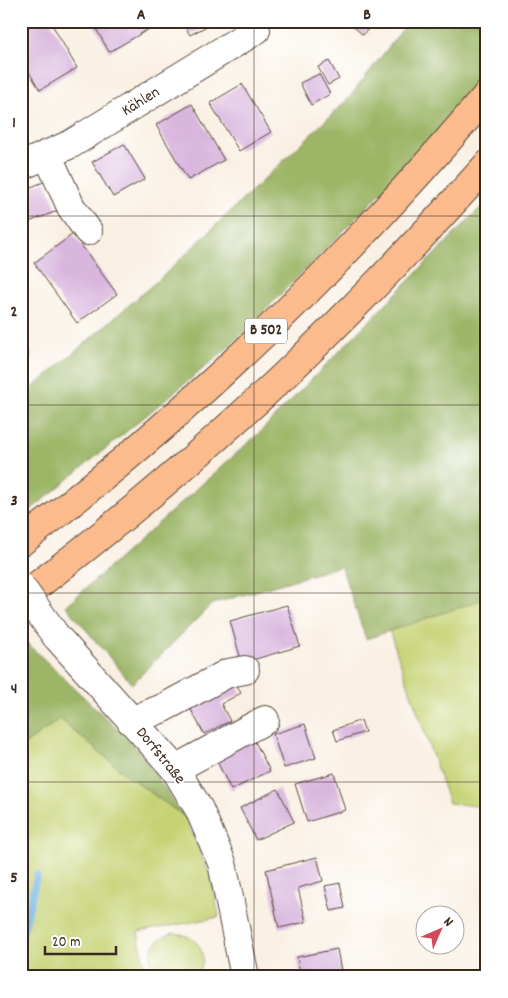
<svg xmlns="http://www.w3.org/2000/svg" width="508" height="998" viewBox="0 0 508 998" font-family="Dekko,sans-serif">
	<style>
		.green { fill: #c6d375; stroke: #807e4a }
		.forest { fill: #9cb566; stroke: #6c7042 }
		.water { fill: #72b4e6; stroke: #566f82 }
		.lines { fill: none; stroke-linecap: round; stroke-linejoin: round }
		.stream { stroke: #72b4e6; stroke-width: 7 }
		.building { fill: #d9b6de }
		.minor-casing { stroke: #58483c; stroke-width: 30 }
		.highway-casing { stroke: #58483c; stroke-width: 30 }
		.minor { stroke: #fff; stroke-width: 28 }
		.highway { stroke: #fbbb8c; stroke-width: 28 }
		.minor-bridge-casing { stroke: #58483c; stroke-width: 30; stroke-linecap: butt }
		.minor-bridge { stroke: #fff; stroke-width: 28 }
		.grid { fill: none; stroke: #3b2a1e; stroke-width: 1; stroke-opacity: 0.55 }
		.labels { text-anchor: middle; dominant-baseline: central; stroke-width: 4; stroke-linejoin: round; paint-order: stroke }
		.shield { fill: #fff; stroke: #766a62; stroke-width: 1 }
		.shield-label { font-size: 15px; font-weight: bold; fill: #3b2a1e }
		.street-label { font-size: 16px; fill: #3b2a1e; stroke: #fff }
		.neatline { fill: none; stroke: #3b2a1e; stroke-width: 2 }
		.grid-label { font-size: 16px; text-anchor: middle; font-weight: bold; fill: #3b2a1e }
	</style>
	<rect width="100%" height="100%" fill="#fff"/>
	<filter id="ink" filterUnits="userSpaceOnUse"><feTurbulence type="fractalNoise" baseFrequency=".02" numOctaves="2"/><feDisplacementMap in="SourceGraphic" scale="10" xChannelSelector="R" yChannelSelector="G"/><feConvolveMatrix kernelMatrix="1 2 1 2 8 2 1 2 1" color-interpolation-filters="sRGB"/></filter>
	<filter id="wash" filterUnits="userSpaceOnUse"><feTurbulence type="fractalNoise" baseFrequency=".0096" numOctaves="4" result="noise"/><feDisplacementMap in="SourceGraphic" scale="20" xChannelSelector="R" yChannelSelector="G"/><feGaussianBlur stdDeviation="1.12" result="paint"/><feColorMatrix in="noise" values="0 0 0 0 0 0 0 0 0 0 0 0 0 0 0 0 0 1.4 0 .05"/><feComposite in="paint" operator="in"/></filter>
	<g filter="url(#wash)">
		<rect width="100%" height="100%" fill="#f9f0e3"/>
		<!-- green -->
		<g class="green">
			<path d="M487,598V807L449,803L389,630Z"/>
			<path d="M60,719L129,777L185,817L212,880L219,917L138,932L147,977H21V747Z"/>
			<path d="M173,933C198,934 212,956 196,977H157C144,957 151,940 173,933Z"/>
		</g>
		<!-- forest -->
		<g class="forest">
			<path d="M409,21H487V71L425,148L227,349L21,518V398L164,275L349,98Z"/>
			<path d="M487,201V598L366,639L341,566L212,604L132,684L66,606L258,434Z"/>
			<path d="M27,643L135,746L185,817L129,777L60,719L21,747V646Z"/>
		</g>
		<!-- water -->
		<path class="water" d="M21,339L31,355L28,364L21,368Z"/>
		<g class="lines">
			<!-- stream -->
			<path class="stream" d="M21,942L37,875"/>
		</g>
		<g id="blocks">
			<!-- building -->
			<g class="building">
				<path d="M38,21H50L77,68L40,90L21,59V31Z"/>
				<path d="M92,21H145L149,29L109,52Z"/>
				<path d="M182,21H204L207,26L190,35Z"/>
				<path d="M347,21H375L363,35Z"/>
				<path d="M329,61L339,79L328,85L318,67Z"/>
				<path d="M319,74L330,94L311,105L300,83Z"/>
				<path d="M242,84L271,132L239,151L210,103Z"/>
				<path d="M192,104L224,160L188,180L156,125Z"/>
				<path d="M124,144L145,179L113,197L92,162Z"/>
				<path d="M46,181L57,211L21,225V191Z"/>
				<path d="M73,234L117,294L77,323L34,263Z"/>
				<path d="M287,605L300,646L242,663L230,621Z"/>
				<path d="M234,680L241,693L221,704L230,721L204,734L188,704Z"/>
				<path d="M361,720L365,732L337,741L333,730Z"/>
				<path d="M305,724L316,758L284,768L273,734Z"/>
				<path d="M252,736L270,771L231,790L214,755Z"/>
				<path d="M334,773L345,810L307,822L295,784Z"/>
				<path d="M278,789L294,822L256,840L240,808Z"/>
				<path d="M317,857L323,881L298,888L306,922L279,928L266,870Z"/>
				<path d="M340,883L345,908L331,911L325,886Z"/>
				<path d="M337,949L342,977H301L297,957Z"/>
			</g>
		</g>
	</g>
	<g filter="url(#ink)">
		<use href="#blocks" fill-opacity="0" stroke="#58483c" stroke-width="1"/>
		<g class="lines">
			<!-- minor casing -->
			<g class="minor-casing">
				<g id="minor">
					<path d="M47,154L71,207L88,231"/>
					<path d="M21,166L71,144L256,30"/>
					<path d="M56,636L175,769L199,809L222,863L245,977"/>
					<path d="M131,721L163,708L228,673L245,670"/>
					<path d="M175,769L265,720"/>
				</g>
			</g>
			<!-- highway casing -->
			<g class="highway-casing">
				<g id="highway">
					<path d="M21,542C193,412 348,259 487,95"/>
					<path d="M21,598C96,541 168,482 237,419C325,340 408,253 487,165"/>
				</g>
			</g>
			<!-- minor -->
			<use href="#minor" class="minor"/>
			<!-- highway -->
			<use href="#highway" class="highway"/>
			<!-- minor-bridge casing -->
			<g class="minor-bridge-casing">
				<path id="minor-bridge" d="M21,587L56,636"/>
			</g>
			<!-- minor-bridge -->
			<use href="#minor-bridge" class="minor-bridge"/>
		</g>
	</g>
	<!-- grid -->
	<path class="grid" d="M254,21V977M21,216H487M21,405H487M21,593H487M21,782H487"/>
	<g class="labels">
		<!-- shield labels -->
		<rect class="shield" x="245" y="318.5" width="42" height="25" rx="4"/>
		<g class="shield-label">
			<text x="266" y="331">B 502</text>
		</g>
		<!-- street labels -->
		<g class="street-label">
			<text transform="translate(141 102) rotate(-32)">Kählen</text>
			<text transform="translate(160 756) rotate(51)">Dorfstraße</text>
		</g>
	</g>
	<!-- margin -->
	<rect width="508" height="998" fill="none" stroke="#fff" stroke-width="55"/>
	<!-- north arrow -->
	<g transform="translate(440 930) rotate(45)"><circle r="24" fill="#ffffff" stroke="#b1aaa5"/>
	<path d="M0-4L9 19L0 12L-9 19Z" fill="#d1495b"/>
	<text y="-8" font-size="14" font-weight="bold" text-anchor="middle" fill="#3b2a1e">N</text>
	</g>
	<!-- scale -->
	<path d="M45 946v8h71v-8" fill="none" stroke="#3b2a1e" stroke-width="2.5"/>
	<text x="52" y="946" font-size="15" fill="#3b2a1e" stroke="#ffffff" stroke-width="4" paint-order="stroke">20 m</text>
	<rect x="28" y="28" width="452" height="942" class="neatline"/>
	<g class="grid-label">
		<text x="141" y="19">A</text>
		<text x="367" y="19">B</text>
		<text x="14" y="127">1</text>
		<text x="14" y="316">2</text>
		<text x="14" y="505">3</text>
		<text x="14" y="693">4</text>
		<text x="14" y="882">5</text>
	</g>
</svg>
